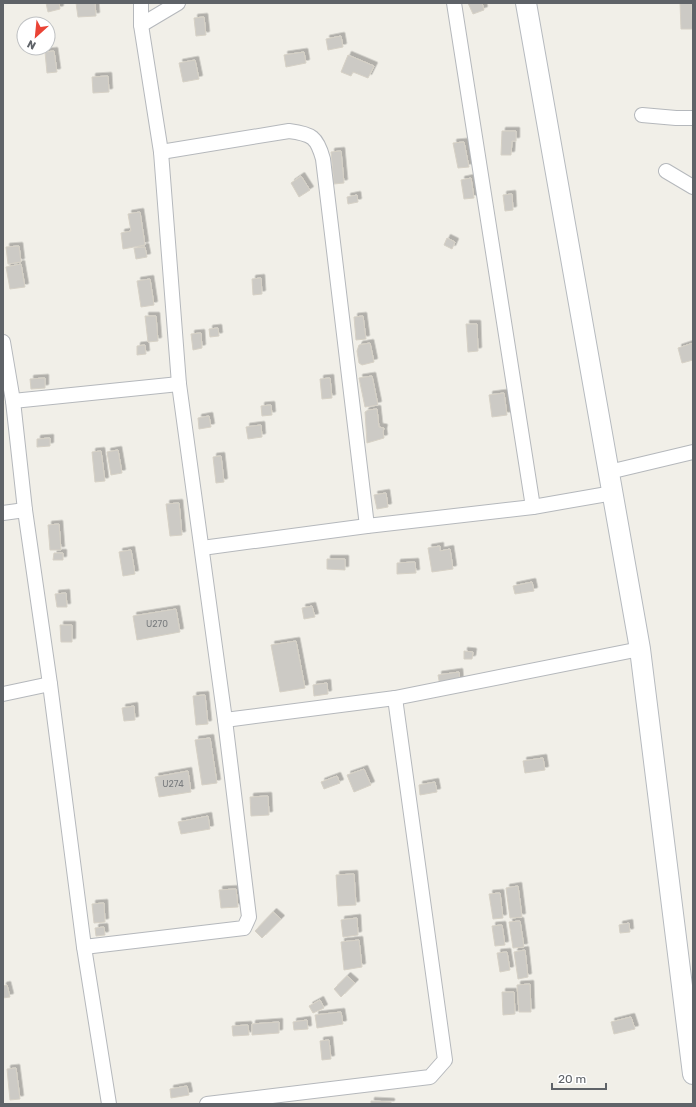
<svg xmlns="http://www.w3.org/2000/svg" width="696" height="1107" viewBox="0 0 696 1107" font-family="Rubik,sans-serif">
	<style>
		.building { fill: #cccac5; stroke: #d6d1c6; filter: url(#shadow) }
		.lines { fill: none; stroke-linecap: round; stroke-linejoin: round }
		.street-casing { stroke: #b5b8bc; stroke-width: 16 }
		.secondary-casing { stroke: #b6babf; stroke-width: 22 }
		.street { stroke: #fff; stroke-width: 14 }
		.secondary { stroke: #fff; stroke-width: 20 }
		.labels { text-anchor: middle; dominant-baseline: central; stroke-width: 3.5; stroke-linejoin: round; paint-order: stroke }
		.number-label { font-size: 9px; fill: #7a7d7f }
	</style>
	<defs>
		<filter id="shadow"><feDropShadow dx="3.5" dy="-3.5" stdDeviation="0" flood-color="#0004"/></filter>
	</defs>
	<rect width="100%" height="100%" fill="#f1efe8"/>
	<!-- building -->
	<g class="building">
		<path d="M46,3H59L60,9L48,12Z"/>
		<path d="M76,3H95L96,16L78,17Z"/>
		<path d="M468,3H482L484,10L473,14Z"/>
		<path d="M680,3H691L693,29H681Z"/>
		<path d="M204,17L206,35L196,36L194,18Z"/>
		<path d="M341,36L343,47L328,50L326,39Z"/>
		<path d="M54,51L57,72L47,73L45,52Z"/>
		<path d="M304,52L306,63L286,67L284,55Z"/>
		<path d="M348,55L374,66L368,78L353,72L351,76L341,72Z"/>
		<path d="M195,60L199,79L183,82L179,63Z"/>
		<path d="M108,76L109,92L93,93L92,77Z"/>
		<path d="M502,131H516V141H512L511,155H501Z"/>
		<path d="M464,142L469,167L458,168L453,143Z"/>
		<path d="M341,151L344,183L334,184L331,152Z"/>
		<path d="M301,176L310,190L299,197L291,183Z"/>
		<path d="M471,178L474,198L464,199L461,180Z"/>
		<path d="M512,194L513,210L505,211L503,195Z"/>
		<path d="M357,195L358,202L348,204L347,197Z"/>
		<path d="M140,212L145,245L123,249L121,233L131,231L128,214Z"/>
		<path d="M447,238L455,242L452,249L444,245Z"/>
		<path d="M19,246L21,262L8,264L6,247Z"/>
		<path d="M145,247L147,257L136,259L134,248Z"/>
		<path d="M21,264L25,287L10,289L6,267Z"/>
		<path d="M261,278L262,294L253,295L252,279Z"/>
		<path d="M150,279L154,305L141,307L137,281Z"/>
		<path d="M145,316H156L158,341L148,342Z"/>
		<path d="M363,316L366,339L356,340L354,317Z"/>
		<path d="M466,324H477L478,351L468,352Z"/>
		<path d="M218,328L219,336L210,337L209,329Z"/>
		<path d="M201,333L202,348L193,350L191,334Z"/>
		<path d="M370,343L374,362L362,365L359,363L357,351L359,345Z"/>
		<path d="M693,343V360L682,363L678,348Z"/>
		<path d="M145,345L146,354L137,355V346Z"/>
		<path d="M372,376L378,405L365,407L359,378Z"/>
		<path d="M45,378V388L31,389L30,379Z"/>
		<path d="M330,378L332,398L322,399L320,379Z"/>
		<path d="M504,393L507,415L492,417L489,395Z"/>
		<path d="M271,405L272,415L262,416L261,406Z"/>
		<path d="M377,409L379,427L384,428L383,432L384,438L367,443L365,412L368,410Z"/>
		<path d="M209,416L211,427L199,429L198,418Z"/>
		<path d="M261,425L262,437L248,439L246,427Z"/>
		<path d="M50,438V446L37,447V439Z"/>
		<path d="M118,450L122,473L111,475L107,452Z"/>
		<path d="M101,451L105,481L95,482L92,452Z"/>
		<path d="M221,456L224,482L216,483L213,457Z"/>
		<path d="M386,493L388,507L377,509L374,495Z"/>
		<path d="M179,503L182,535L170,536L166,504Z"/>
		<path d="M59,524L61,550H50L48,525Z"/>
		<path d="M440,546V551L450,549L453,569L432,572L428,548Z"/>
		<path d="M131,550L135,574L123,576L119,552Z"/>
		<path d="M54,553H63V560H53Z"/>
		<path d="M327,559H345V570L327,569Z"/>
		<path d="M415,562L416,573L397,574V563Z"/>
		<path d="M532,582L534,591L515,594L513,586Z"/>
		<path d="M66,593L67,607H57L55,594Z"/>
		<path d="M312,606L315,617L304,619L302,608Z"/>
		<path d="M176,609L180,632L137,640L133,616Z"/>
		<path d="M60,625H72V642H61Z"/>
		<path d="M296,641L305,688L280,692L271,645Z"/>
		<path d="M464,651L473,652L472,659H464Z"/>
		<path d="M459,672L460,683L440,686L438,675Z"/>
		<path d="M327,683L328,694L314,696L313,685Z"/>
		<path d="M205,695L208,724L196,725L193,696Z"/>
		<path d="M134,706L135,720L124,721L122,708Z"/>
		<path d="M210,738L217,783L202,785L195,740Z"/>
		<path d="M543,758L545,770L525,773L523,761Z"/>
		<path d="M364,769L371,785L354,792L347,775Z"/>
		<path d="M188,771L191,792L159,797L155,777Z"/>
		<path d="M337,776L340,783L324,789L321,782Z"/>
		<path d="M435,782L437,792L420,795L419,785Z"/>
		<path d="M268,796L269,815L251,816L250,797Z"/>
		<path d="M208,816L210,829L181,834L178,822Z"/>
		<path d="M354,874L356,905L338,906L336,875Z"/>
		<path d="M518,886L522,917L510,918L506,888Z"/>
		<path d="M236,889L238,907L221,908L219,890Z"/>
		<path d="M500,893L503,918L493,919L489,894Z"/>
		<path d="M104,903L105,922L94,923L92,904Z"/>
		<path d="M273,912L281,919L262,938L255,931Z"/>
		<path d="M357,918L358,935L343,937L341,920Z"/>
		<path d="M520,921L524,947L513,948L509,922Z"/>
		<path d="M629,923L630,932L620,933L619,925Z"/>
		<path d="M502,925L505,945L495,946L492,926Z"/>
		<path d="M104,927L105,935L96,936L95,928Z"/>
		<path d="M359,940L362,967L344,970L341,942Z"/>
		<path d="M525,950L528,977L518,979L514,952Z"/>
		<path d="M507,952L510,970L500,972L497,953Z"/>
		<path d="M347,976L355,983L341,997L334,989Z"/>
		<path d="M530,984L531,1012H519L517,985Z"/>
		<path d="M7,985L10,997L3,998V986Z"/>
		<path d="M502,992H514L515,1014L503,1015Z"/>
		<path d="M320,1000L324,1008L313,1013L309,1006Z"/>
		<path d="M341,1012L343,1024L317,1028L315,1015Z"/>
		<path d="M631,1017L635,1029L614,1034L611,1022Z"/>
		<path d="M307,1020L308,1029L294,1030L293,1022Z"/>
		<path d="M279,1022V1033L252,1035V1024Z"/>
		<path d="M248,1025L249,1035L233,1036L232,1026Z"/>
		<path d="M329,1040L331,1059L322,1060L320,1041Z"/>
		<path d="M16,1068L20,1099L10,1100L7,1069Z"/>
		<path d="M187,1086L189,1095L171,1098L170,1089Z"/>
		<path d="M371,1101L391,1102V1104H371Z"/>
	</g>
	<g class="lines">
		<!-- street casing -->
		<g class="street-casing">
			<g id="street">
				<path d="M141,3V25L161,152L179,384L225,720L395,698L640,649"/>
				<path d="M454,3L533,507"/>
				<path d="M141,25L178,3"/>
				<path d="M642,115L676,118H693"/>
				<path d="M161,152L289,131C312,134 317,137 323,159L367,526"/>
				<path d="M666,171L693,187"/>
				<path d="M3,342L13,401L25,510L50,684L84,947L109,1104"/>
				<path d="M13,401L179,384"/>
				<path d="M609,472L693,452"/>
				<path d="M3,513L25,510"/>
				<path d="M202,548L367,526L533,507L613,493"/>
				<path d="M3,694L50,684"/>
				<path d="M84,947L244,928L249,917L225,720"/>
				<path d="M207,1104L430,1077L445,1060L395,698"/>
			</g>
		</g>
		<!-- secondary casing -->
		<g class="secondary-casing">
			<path id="secondary" d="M526,3L640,649L693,1074"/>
		</g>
		<!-- street -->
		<use href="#street" class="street"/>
		<!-- secondary -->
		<use href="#secondary" class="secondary"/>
	</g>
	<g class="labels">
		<!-- number labels -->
		<g class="number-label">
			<text x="157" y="624">U270</text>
			<text x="173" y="784">U274</text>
		</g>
	</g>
	<!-- border -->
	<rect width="696" height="1107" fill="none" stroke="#5f6368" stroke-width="8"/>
	<!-- north arrow -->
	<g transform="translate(36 36) rotate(207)"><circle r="19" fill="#ffffff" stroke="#bfc1c3"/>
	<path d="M0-3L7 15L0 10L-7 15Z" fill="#ea4335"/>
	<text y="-6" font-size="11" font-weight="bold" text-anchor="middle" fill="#5f6368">N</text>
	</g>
	<!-- scale -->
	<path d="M552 1083v6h54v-6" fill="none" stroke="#5f6368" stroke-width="2"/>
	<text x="558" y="1083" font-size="12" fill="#5f6368" stroke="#ffffff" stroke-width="3" paint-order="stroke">20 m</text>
</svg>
